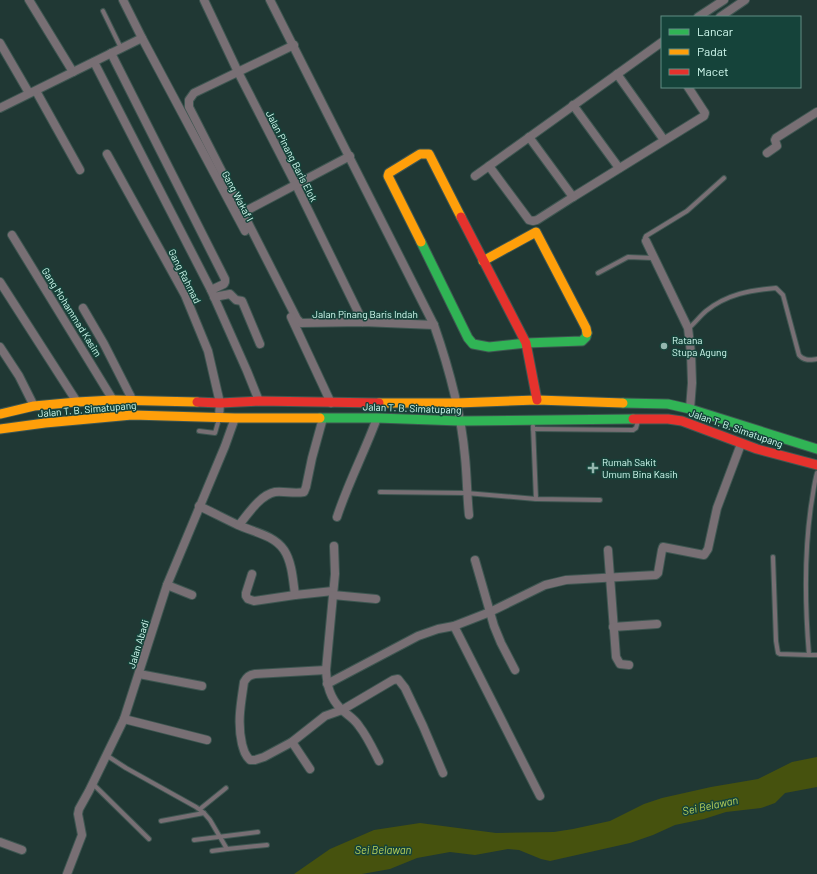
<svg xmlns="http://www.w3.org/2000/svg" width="817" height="874" viewBox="0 0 817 874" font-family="Barlow,sans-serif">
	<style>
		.water { fill: #46520e }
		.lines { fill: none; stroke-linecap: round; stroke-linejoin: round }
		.lane-casing { stroke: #3e5651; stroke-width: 6 }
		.street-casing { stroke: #3e5651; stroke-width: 10 }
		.fast-casing { stroke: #3e5651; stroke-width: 11 }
		.slow-casing { stroke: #3e5651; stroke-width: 11 }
		.jam-casing { stroke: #3e5651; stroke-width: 11 }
		.lane { stroke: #786f74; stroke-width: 4 }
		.street { stroke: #786f74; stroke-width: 8 }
		.fast { stroke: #30b455; stroke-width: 9 }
		.slow { stroke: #ff9f0a; stroke-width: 9 }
		.jam { stroke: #e5322d; stroke-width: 9 }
		.poi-dot { fill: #94b7af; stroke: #15433a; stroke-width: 1.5 }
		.labels { text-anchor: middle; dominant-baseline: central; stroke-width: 3; stroke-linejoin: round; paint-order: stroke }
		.street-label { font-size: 10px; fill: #d3fcf1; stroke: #15433a }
		.poi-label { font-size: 10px; fill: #d3fcf1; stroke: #15433a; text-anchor: start }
		.water-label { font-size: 11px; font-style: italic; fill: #bbd259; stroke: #15433a }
	</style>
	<rect width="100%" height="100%" fill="#203834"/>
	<!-- water -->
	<path class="water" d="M817,757V787L785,793L775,803L761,808L726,812L704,819L675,825L653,835L630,843L550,861L541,859L519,850L508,849L475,855L450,852L417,858L390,869L362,874H294L330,849L374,830L420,823L496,833L554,832L573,829L610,821L644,804L662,798L711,787L758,779L792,762Z"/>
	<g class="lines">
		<!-- lane casing -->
		<g class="lane-casing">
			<g id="lane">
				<path d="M103,11L121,48"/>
				<path d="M646,241L645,238L646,236L687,211L724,178"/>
				<path d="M598,273L628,257L653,258"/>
				<path d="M689,328C695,323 700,316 706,311C727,294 751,290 776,288L783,295L799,355C804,361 809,360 817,359"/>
				<path d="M533,426L536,499"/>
				<path d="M533,429L633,430L636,428L638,421"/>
				<path d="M199,431L215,433L219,419"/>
				<path d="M380,492L466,493L536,499L600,500"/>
				<path d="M773,557L776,641L778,653L780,654L809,655C805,606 804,555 811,506C813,495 814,483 817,473"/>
				<path d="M809,655H817"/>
				<path d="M106,755L126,768L196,807L204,813L210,820L227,849L212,851"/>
				<path d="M93,784L149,839"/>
				<path d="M200,809L226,788"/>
				<path d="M161,821L204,813"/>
				<path d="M194,840L258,832"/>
				<path d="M227,849L267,845"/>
			</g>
		</g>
		<!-- street casing -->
		<g class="street-casing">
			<g id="street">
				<path d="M29,0L73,72"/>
				<path d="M123,0L142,38L245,231"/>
				<path d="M204,0L238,72L296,185L363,322"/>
				<path d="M270,0L434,325C449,368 461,411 465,457C467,476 467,496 469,515"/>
				<path d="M698,17L724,0"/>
				<path d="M720,17L745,0"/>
				<path d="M0,43L29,93"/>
				<path d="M294,45L194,93L189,100V107L297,319L301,323L363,322L434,325"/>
				<path d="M111,53L225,279V282L224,284L211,290"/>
				<path d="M94,62L211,290L247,371L259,401"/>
				<path d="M617,74L664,140"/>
				<path d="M36,91L80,170"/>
				<path d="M573,105L619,168"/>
				<path d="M0,108L142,38"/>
				<path d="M529,137L573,197L704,116L705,113L703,110L688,87"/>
				<path d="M767,153L777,146L775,140L776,138L817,112"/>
				<path d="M107,154L185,295L208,351L220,403L219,417"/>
				<path d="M475,176L489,166"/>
				<path d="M573,197L537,220L533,221L529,220L489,166L662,42"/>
				<path d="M242,213L350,156"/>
				<path d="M12,235L113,400"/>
				<path d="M646,241L688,328L691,353L692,383L690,409"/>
				<path d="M0,282L77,402"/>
				<path d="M214,297L230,294L236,300L242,301L260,344"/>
				<path d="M83,308L104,344L133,401"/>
				<path d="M291,317L331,403"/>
				<path d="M0,347L19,376L34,406"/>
				<path d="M199,506C212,512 225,519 238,525C253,532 274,535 284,550C292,562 293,580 295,595"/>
				<path d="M337,517C348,483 365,451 377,418"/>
				<path d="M239,525C248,514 260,495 275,492C285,491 294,494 304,492L306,487L312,458L323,418"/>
				<path d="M334,546L335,574L326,670C327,686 330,698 341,709C347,715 354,718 359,726C367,736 373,749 379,761"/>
				<path d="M608,550L616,657L620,664L629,665"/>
				<path d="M475,560L494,626L501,643L515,670"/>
				<path d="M252,574L246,593V596L248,599L254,601L295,595L333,591"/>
				<path d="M167,585L192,595"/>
				<path d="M333,595L376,599"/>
				<path d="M454,626L540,796"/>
				<path d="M613,627L657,624"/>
				<path d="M326,670L255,674C249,675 247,677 244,682C241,703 237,722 242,744C244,751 245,755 250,760H255L264,757L292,742L325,716L342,710L393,680L398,679L405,688L423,726L443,773"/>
				<path d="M139,674L202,686"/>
				<path d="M327,684L418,636L438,629L454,626L490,612L545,585L566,580L656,575L658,573L662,550L663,547L704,555L708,549L717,508L741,444"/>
				<path d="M124,719L207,740"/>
				<path d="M292,742L310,769"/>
				<path d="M0,842L22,850"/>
				<path d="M67,874L82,835L78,814L79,809L89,791L124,719L167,585L225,446L235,418"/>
			</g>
		</g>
		<!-- fast casing -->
		<g class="fast-casing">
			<g id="fast">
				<path d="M421,242L468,338L473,344L489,347L526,343L582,341L586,337L587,333"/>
				<path d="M623,403L668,404L690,409L817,449"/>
				<path d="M320,418H377L460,421L633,419"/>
			</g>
		</g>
		<!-- slow casing -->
		<g class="slow-casing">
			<g id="slow">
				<path d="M421,242L388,176L389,173L420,154H429L461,217"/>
				<path d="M483,261L536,232L586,328L587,333"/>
				<path d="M379,403H457L537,400L623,403"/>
				<path d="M0,414L34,406L77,402L113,400L197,402"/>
				<path d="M0,429L45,423L132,415L235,418H320"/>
			</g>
		</g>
		<!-- jam casing -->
		<g class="jam-casing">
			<g id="jam">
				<path d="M461,217L526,343L537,400"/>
				<path d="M197,402L220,403L259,401L379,403"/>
				<path d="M633,419H668L682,421L757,449L817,465"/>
			</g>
		</g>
		<!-- lane -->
		<use href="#lane" class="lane"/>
		<!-- street -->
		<use href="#street" class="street"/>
		<!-- fast -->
		<use href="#fast" class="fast"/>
		<!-- slow -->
		<use href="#slow" class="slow"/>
		<!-- jam -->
		<use href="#jam" class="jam"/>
	</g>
	<!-- markers -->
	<g class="poi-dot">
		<circle cx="664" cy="346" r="4"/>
		<path d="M591 462h4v4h4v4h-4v4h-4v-4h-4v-4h4z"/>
	</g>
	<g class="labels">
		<!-- street labels -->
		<g class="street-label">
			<text transform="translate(292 156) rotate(63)">Jalan Pinang Baris Elok</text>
			<text transform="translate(238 196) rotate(62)">Gang Wakaf I</text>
			<text transform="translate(185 276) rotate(63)">Gang Rahmad</text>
			<text transform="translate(72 312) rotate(58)">Gang Mohammad Kasim</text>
			<text x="365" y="314">Jalan Pinang Baris Indah</text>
			<text transform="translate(412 408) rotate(2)">Jalan T. B. Simatupang</text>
			<text transform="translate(87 409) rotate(-5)">Jalan T. B. Simatupang</text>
			<text transform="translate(736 428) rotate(19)">Jalan T. B. Simatupang</text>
			<text transform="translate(138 644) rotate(-73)">Jalan Abadi</text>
		</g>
		<!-- poi labels -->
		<g class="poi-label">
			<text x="672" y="340">Ratana<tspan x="672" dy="12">Stupa Agung</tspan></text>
			<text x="602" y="462">Rumah Sakit<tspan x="602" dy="12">Umum Bina Kasih</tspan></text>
		</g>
		<!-- water labels -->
		<g class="water-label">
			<text transform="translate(710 805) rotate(-12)">Sei Belawan</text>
			<text x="383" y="849">Sei Belawan</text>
		</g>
	</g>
	<!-- legend -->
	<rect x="661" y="16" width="140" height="72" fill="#15433a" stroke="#618d83"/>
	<rect x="669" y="29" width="20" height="6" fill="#30b455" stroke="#618d83"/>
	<text x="697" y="36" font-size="12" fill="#d3fcf1">Lancar</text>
	<rect x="669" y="49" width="20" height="6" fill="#ff9f0a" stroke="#618d83"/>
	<text x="697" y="56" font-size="12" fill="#d3fcf1">Padat</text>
	<rect x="669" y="69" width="20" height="6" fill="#e5322d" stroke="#618d83"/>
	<text x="697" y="76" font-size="12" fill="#d3fcf1">Macet</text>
</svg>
